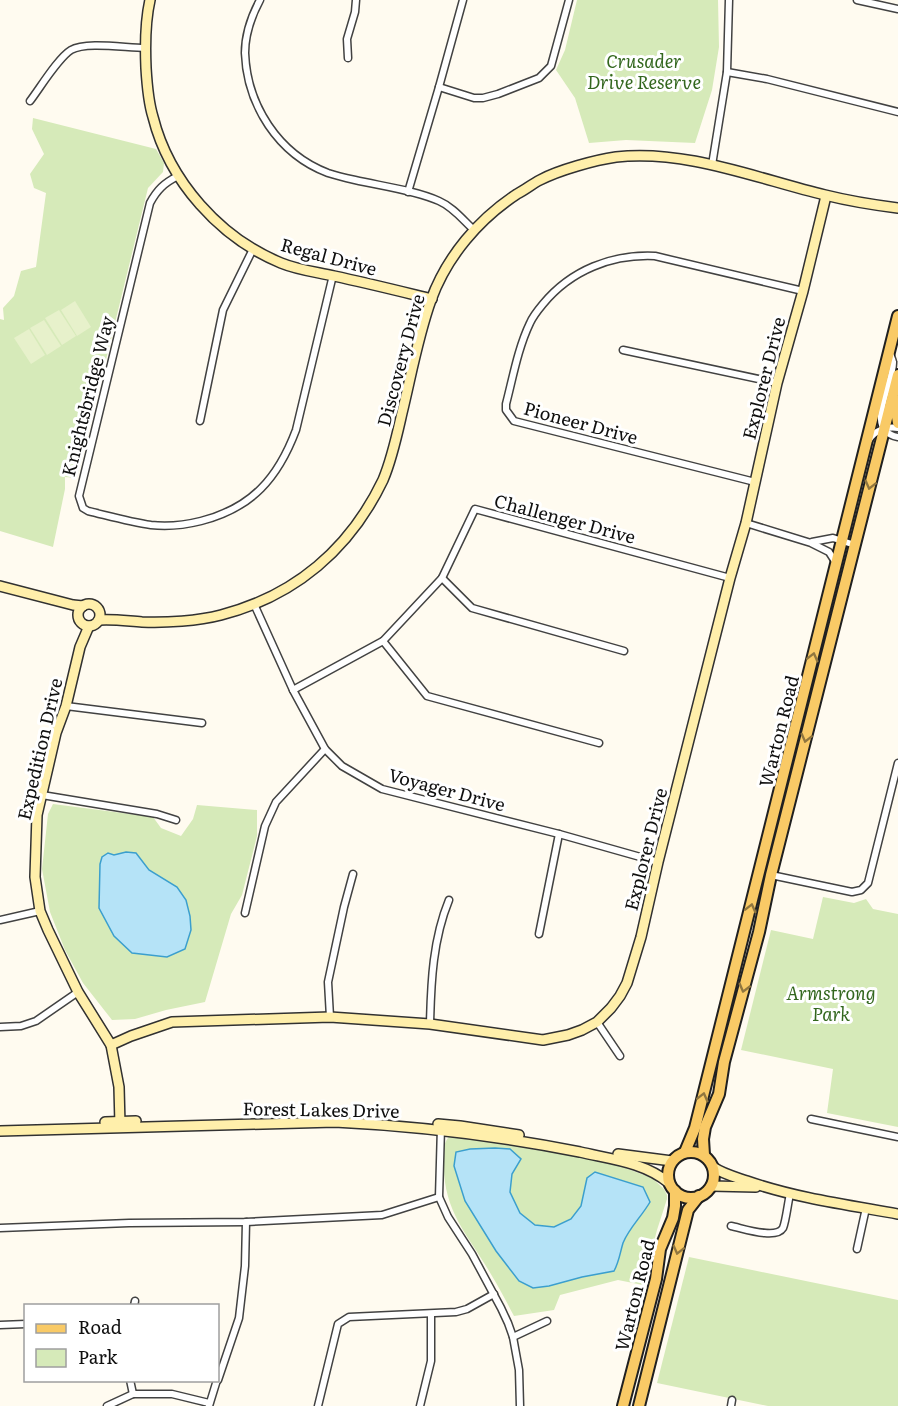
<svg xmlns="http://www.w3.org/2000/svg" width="898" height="1406" viewBox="0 0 898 1406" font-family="Literata,serif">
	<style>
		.green { fill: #d6eab9 }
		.pitch { fill: #e7f1cb }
		.water { fill: #b5e3f7; stroke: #3b9fce; stroke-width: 1.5 }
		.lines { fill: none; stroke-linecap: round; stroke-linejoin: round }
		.street-casing { stroke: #424242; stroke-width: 9 }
		.secondary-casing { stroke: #313131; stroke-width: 12 }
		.primary-casing { stroke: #202020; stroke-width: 14 }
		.street { stroke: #fff; stroke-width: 6 }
		.secondary { stroke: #ffefab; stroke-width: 9 }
		.primary { stroke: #f9ca66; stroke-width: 10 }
		.oneway { stroke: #90763f }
		.labels { text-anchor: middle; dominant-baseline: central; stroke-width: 6; stroke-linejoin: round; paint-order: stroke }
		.park-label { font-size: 18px; font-style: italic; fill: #33671e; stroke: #fff }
		.street-label { font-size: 18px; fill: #0f0f0f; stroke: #fff }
	</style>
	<rect width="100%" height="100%" fill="#fffbf0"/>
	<!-- green -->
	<g class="green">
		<path d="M577,0H718L719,47L712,90L695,143L626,140L589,143L575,98L556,70L565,50Z"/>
		<path d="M33,118L156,149L164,163L163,172L148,188L77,478L65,477V489L53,547L0,531V319L4,320L3,308L14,296L21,271L36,267L46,193L34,188L30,174L44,154L32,129Z"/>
		<path d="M53,804L153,817L161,828L181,836L193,819L197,805L257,810V836L242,895L231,914L205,1002L166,1010L135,1019L112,1020L83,983L65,950L50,912L42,869L48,814Z"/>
		<path d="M823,897L854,903L866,899L873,909L898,914V1127L827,1113L833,1069L741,1050L771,930L813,939Z"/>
		<path d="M451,1135L551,1151L620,1166L652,1178L664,1189L667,1195V1199L657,1230L643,1285L618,1280L560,1295L554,1310L514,1316C507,1303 500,1289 492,1276C468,1234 442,1211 444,1160C444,1150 443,1141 451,1135Z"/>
		<path d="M689,1257L898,1300V1406H768L657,1383Z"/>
	</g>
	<!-- pitch -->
	<g class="pitch">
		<path d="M75,301L91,327L77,336L61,310Z"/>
		<path d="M59,310L76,336L62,345L45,318Z"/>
		<path d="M44,320L61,346L47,355L30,328Z"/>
		<path d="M29,329L45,355L31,364L14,338Z"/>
	</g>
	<!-- water -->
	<g class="water">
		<path d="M126,852L136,853L149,870L177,887L186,900L190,916L191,930L185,949L167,957L132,953L114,936L99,908L100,864L102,857L108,853L114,855Z"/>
		<path d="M495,1148L510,1149L521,1159L512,1174L510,1192L520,1213L535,1225L554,1227L571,1219L581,1206L587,1178L595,1172L643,1187L650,1202C642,1216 629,1228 623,1243C620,1253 619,1262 614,1271L582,1277L549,1286L533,1288L519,1281L496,1251L465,1201L454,1166L456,1152L470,1149Z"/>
	</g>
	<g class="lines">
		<!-- street casing -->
		<g class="street-casing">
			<g id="street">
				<path d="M260,0C252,15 245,35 245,53C247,105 278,154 328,173C337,176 346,178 355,180C381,186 414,190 439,201C453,207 463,220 474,230"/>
				<path d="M857,0L898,9"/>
				<path d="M348,58L347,39L355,12L356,0"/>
				<path d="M727,72L767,79L898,112"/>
				<path d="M439,87L474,98H483L498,94L539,78L551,66L569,0"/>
				<path d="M30,101C40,88 58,58 71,50C86,41 126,48 145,48"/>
				<path d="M712,165L727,72L729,0"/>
				<path d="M178,176C164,183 157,190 150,203L79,496L83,508L88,511C109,516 130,522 151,525C168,527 185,525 201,521C252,508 278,478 296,430L333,275"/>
				<path d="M408,192L439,87L463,0"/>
				<path d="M623,350L777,383"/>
				<path d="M890,353C890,354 893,361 893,362C894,384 862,430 898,437"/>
				<path d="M200,421L223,310L253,249"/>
				<path d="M869,440C875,430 887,426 898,428"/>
				<path d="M755,482L514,421L506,410V404C513,377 518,348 530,323C533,316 538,310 543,304C571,270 612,254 655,256L803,291"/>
				<path d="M746,523L811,543L829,552L836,563"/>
				<path d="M812,542L833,538L855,545"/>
				<path d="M442,578L472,608L624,651"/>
				<path d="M254,604L293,690L325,749L342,766L382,789L559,834L658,862"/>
				<path d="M383,641L427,696L599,743"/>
				<path d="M293,690L383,641L442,578L475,509L730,578"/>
				<path d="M66,706L202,723"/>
				<path d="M42,795L157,814L176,820"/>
				<path d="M771,875L852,892L861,890L868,883L898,763"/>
				<path d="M245,913L265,826L276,802L325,749"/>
				<path d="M0,920L40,911"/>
				<path d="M539,934L559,834"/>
				<path d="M330,1017L328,982L344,907L353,874"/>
				<path d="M597,1022L620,1056"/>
				<path d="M430,1024C431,981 433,939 449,900"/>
				<path d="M0,1027L21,1026L36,1021L78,992"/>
				<path d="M811,1119L898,1137"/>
				<path d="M441,1127L439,1197L448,1217L472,1254L501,1308L508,1323L513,1337L519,1370L520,1406"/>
				<path d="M731,1226C742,1228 776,1240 783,1228C786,1221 788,1202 790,1194"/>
				<path d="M0,1228L129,1223L246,1222L382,1215L439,1197"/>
				<path d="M857,1249L866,1208"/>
				<path d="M134,1306L135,1301"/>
				<path d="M0,1325L26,1324"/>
				<path d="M513,1337L547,1321"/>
				<path d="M130,1380L133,1394"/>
				<path d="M218,1380L239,1318L245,1266L246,1222"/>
				<path d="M107,1406L133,1394H172L209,1403"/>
				<path d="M209,1406L217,1380"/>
				<path d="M318,1406L338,1324L349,1317L456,1312L467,1309L494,1294"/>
				<path d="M420,1406L431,1361V1315"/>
				<path d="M731,1406L732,1400"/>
			</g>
		</g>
		<!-- secondary casing -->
		<g class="secondary-casing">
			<g id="secondary">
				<path d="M150,0C145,22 145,45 146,68C147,85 148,101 153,117C169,181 220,238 281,263C298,270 316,272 334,276C367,283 399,291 432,299"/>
				<path d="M0,586L73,605L83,606"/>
				<circle cx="89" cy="615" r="11"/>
				<path d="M99,620C114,619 127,621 142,622C166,623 198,621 221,615C295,596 350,549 383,480C392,459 397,435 402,413C411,376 418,336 431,300C447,256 479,219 517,194C525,190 532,184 540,180C559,170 595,160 616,157C686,149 758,179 825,195C849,201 874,205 898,208"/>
				<path d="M89,626L80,647L66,706L56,733L37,815L35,877L40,911L48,930L78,992L111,1045L119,1087L120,1125"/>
				<path d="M111,1045L131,1036L172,1022L330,1017L430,1024L543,1040L568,1035L582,1030L597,1022L611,1008L620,996L627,983L641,937L658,862L730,578L746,523L777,383L803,291L826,196"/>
				<path d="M105,1122L136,1121"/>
				<path d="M438,1124L460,1126L519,1135"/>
				<path d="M0,1131L335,1122C418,1126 499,1136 580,1152C610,1159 644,1162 669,1183"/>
				<path d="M618,1154L672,1161"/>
				<path d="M713,1167C723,1174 735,1177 747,1181C796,1198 848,1205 898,1214"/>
				<path d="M711,1186L756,1187"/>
			</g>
		</g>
		<!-- primary casing -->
		<g class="primary-casing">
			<g id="primary">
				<path d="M894,399L898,423"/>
				<path d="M685,1152L695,1128L898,316"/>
				<circle cx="691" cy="1175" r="23"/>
				<path d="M704,1155L703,1139L705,1127L719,1094L724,1062L759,932L771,875L898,375"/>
				<path d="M623,1406L656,1279L660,1249L673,1218L675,1206V1191"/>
				<path d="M639,1406L688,1210L699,1196"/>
			</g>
		</g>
		<!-- street -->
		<use href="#street" class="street"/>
		<!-- secondary -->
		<use href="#secondary" class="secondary"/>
		<!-- primary -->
		<use href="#primary" class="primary"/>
	</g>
	<!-- one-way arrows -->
	<defs><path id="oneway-chevron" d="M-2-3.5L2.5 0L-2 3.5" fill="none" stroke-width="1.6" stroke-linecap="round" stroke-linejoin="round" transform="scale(1.5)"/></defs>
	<g class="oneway">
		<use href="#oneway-chevron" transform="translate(870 485) rotate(104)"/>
		<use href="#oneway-chevron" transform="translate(813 657) rotate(-76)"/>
		<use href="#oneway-chevron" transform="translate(806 738) rotate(104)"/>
		<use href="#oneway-chevron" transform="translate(751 908) rotate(-76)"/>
		<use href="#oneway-chevron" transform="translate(744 988) rotate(105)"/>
		<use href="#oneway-chevron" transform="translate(703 1097) rotate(-76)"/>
		<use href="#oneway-chevron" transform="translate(678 1250) rotate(104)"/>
	</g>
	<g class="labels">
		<!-- park labels -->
		<g class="park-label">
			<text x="644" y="60">Crusader<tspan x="644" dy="21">Drive Reserve</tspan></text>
			<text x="831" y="992">Armstrong<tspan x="831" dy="21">Park</tspan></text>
		</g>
		<!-- street labels -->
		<g class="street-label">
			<text transform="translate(329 256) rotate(15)">Regal Drive</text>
			<text transform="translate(400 360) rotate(-75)">Discovery Drive</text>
			<text transform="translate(763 378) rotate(-76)">Explorer Drive</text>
			<text transform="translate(87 396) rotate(-76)">Knightsbridge Way</text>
			<text transform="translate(581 422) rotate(15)">Pioneer Drive</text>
			<text transform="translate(565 518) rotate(15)">Challenger Drive</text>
			<text transform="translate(778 731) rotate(-76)">Warton Road</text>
			<text transform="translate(39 749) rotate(-77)">Expedition Drive</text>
			<text transform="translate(447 789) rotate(15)">Voyager Drive</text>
			<text transform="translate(645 849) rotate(-76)">Explorer Drive</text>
			<text transform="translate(321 1109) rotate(1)">Forest Lakes Drive</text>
			<text transform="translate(634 1295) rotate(-76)">Warton Road</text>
		</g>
	</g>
	<!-- legend -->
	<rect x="24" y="1304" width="195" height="78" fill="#ffffff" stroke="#9f9f9f" stroke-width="1.5"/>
	<rect x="36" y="1324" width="30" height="9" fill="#f9ca66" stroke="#9f9f9f" stroke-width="1.5"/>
	<text x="78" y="1334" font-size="18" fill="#0f0f0f">Road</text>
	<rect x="36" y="1349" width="30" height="18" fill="#d6eab9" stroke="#9f9f9f" stroke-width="1.5"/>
	<text x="78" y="1364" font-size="18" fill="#0f0f0f">Park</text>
</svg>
